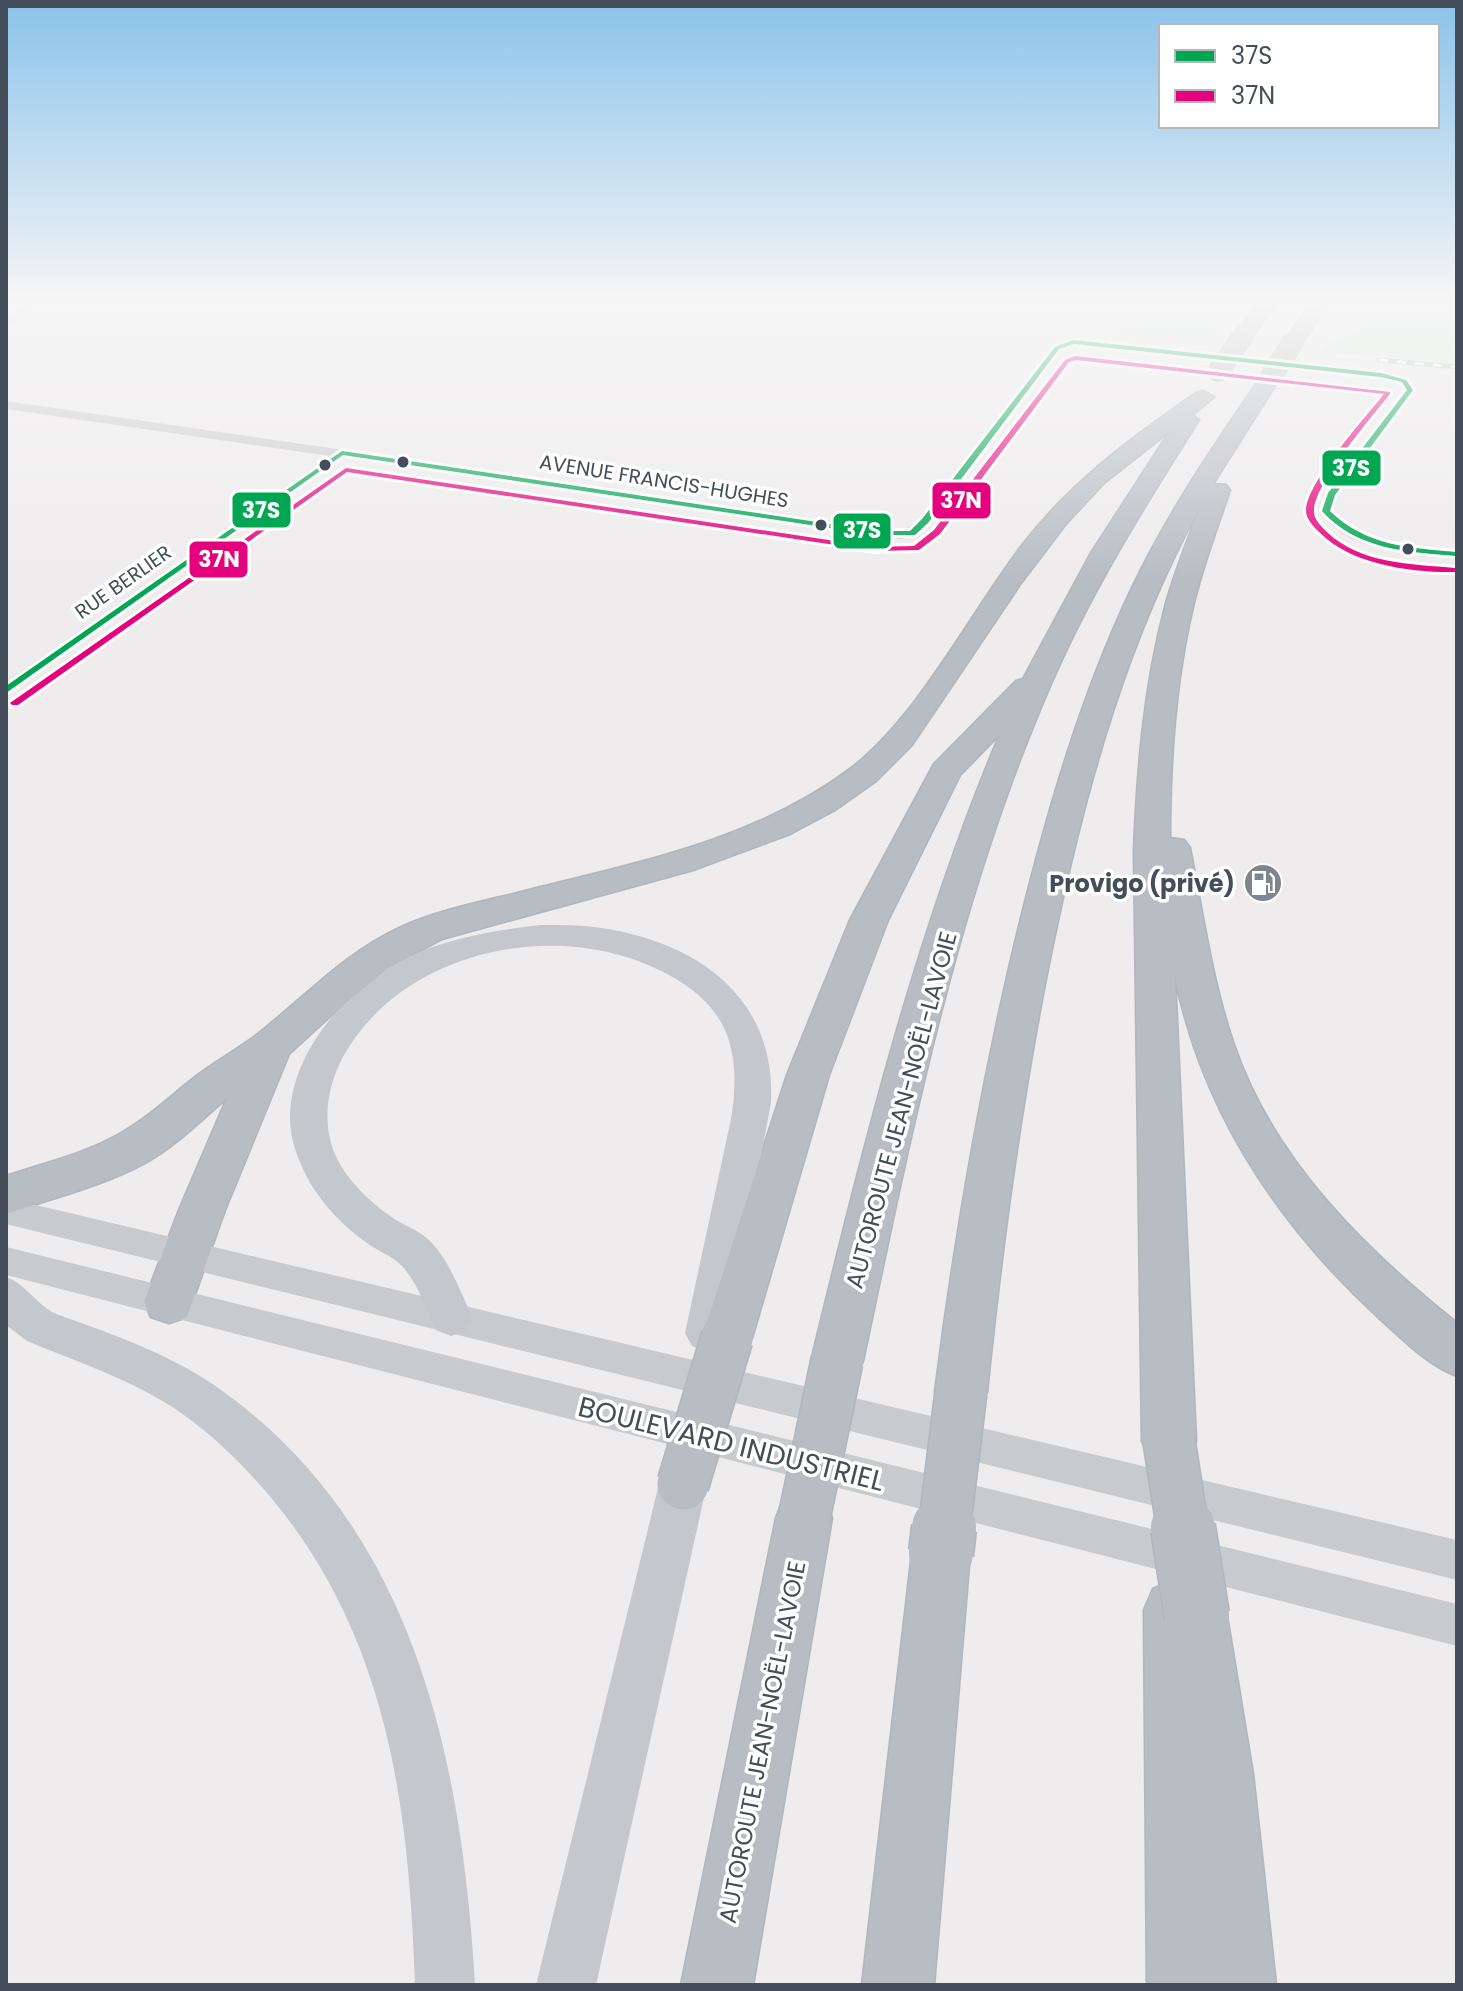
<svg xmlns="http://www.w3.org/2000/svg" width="1463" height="1991" viewBox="0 0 1463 1991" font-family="Poppins,sans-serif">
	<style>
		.green { fill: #cfeedc }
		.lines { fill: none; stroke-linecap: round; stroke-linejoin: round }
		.motorway-casing { stroke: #b1b6bd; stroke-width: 3 }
		.minor { fill: #c8cbcd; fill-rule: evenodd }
		.tertiary { fill: #c8cbcd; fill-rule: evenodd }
		.primary { fill: #c4c7cc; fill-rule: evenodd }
		.motorway { fill: #b8bdc3; fill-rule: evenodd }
		.rail-casing { stroke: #c2c4c7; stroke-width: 5 }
		.rail { stroke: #fff; stroke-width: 3; stroke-dasharray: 9; stroke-linecap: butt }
		.motorway-bridge-far2-casing { stroke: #b1b6bd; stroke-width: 22; stroke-linecap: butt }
		.motorway-bridge-far1-casing { stroke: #b1b6bd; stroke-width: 54; stroke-linecap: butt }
		.motorway-bridge-casing { stroke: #b1b6bd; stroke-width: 67; stroke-linecap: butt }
		.motorway-bridge-far2 { stroke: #b8bdc3; stroke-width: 20 }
		.motorway-bridge-far1 { stroke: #b8bdc3; stroke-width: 51 }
		.motorway-bridge { stroke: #b8bdc3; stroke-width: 64 }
		.bus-1-casing { stroke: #fff; stroke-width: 6 }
		.bus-2-casing { stroke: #fff; stroke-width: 6 }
		.bus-1 { fill: #00a651; fill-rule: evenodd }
		.bus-2 { fill: #e5007d; fill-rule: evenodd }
		.bus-dot { fill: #434e5a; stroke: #fff; stroke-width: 3 }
		.labels { text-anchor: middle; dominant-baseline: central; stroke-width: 7; stroke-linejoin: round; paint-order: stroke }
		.far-street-label { font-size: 20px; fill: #434e5a; stroke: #fff }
		.poi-label { font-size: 24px; font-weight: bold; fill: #434e5a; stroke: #fff; text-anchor: end }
		.street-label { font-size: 24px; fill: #434e5a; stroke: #fff }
		.near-street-label { font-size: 28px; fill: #434e5a; stroke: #fff }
		.line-badge { stroke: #fff; stroke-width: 3 }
		.badge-label { font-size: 22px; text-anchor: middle; font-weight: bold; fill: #fff }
	</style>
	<rect width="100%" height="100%" fill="#eeecec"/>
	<!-- green -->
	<g class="green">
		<path d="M865,303H1244L1214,340Z"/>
		<path d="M1376,303H1457V362L1322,352L1331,339L1362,332Z"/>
	</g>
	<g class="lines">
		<!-- motorway casing -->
		<g class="motorway-casing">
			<g id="motorway">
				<path d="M1259,303H1277L1251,338H1237L1234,334Z"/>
				<path d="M1312,303H1330L1302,343H1288L1285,339Z"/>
				<path d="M1270,372L1280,378L1213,484L1226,485L1230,490C1217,529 1202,567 1193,607C1175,682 1170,760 1170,838L1184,840L1190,848C1203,914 1212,981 1234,1045C1273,1159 1364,1249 1457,1323V1376C1427,1365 1403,1339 1379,1318C1278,1225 1203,1113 1175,977L1196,1441L1188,1459L1169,1466L1150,1459L1142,1441L1134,852C1137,770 1144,687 1165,607C1174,573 1188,540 1200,507C1128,638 1088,780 1057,925C1024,1079 1003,1235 987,1392L980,1409L961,1416L942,1409L935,1392C955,1234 982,1077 1020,922C1048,809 1081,696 1131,590C1167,514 1215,443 1263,374Z"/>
				<path d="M1203,391L1214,397L1192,415L1199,420C1150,497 1102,574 1063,657C961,878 913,1124 863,1361L855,1377L837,1384L819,1377L811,1361C863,1149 915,935 1000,734L960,775L888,920L829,1075L752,1338L745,1354L727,1360L709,1354L702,1338L787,1075L850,920L934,764L1016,681L1023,679L1091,553L1170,431L1104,483L1065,525L1021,583L912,745L876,781L835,810L790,834L693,870L442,939L387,969L337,1010L289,1054L225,1210L187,1317L169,1323L151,1317L144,1302L179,1210L227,1098C201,1120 176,1146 145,1163C103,1186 52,1198 6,1214V1176C41,1164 77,1156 110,1139C143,1123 170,1096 199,1074C217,1061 236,1050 254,1037C303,999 344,953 401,927C439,910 481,902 521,892C635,863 754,841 850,769C918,717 968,617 1020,548C1069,483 1130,439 1196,393Z"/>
				<path d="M804,1490L824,1498L832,1518L753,1985H681L776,1518L784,1498Z"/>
				<path d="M941,1524L961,1533L970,1553L934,1985H862L912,1553L921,1533Z"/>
				<path d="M1174,1580L1218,1595L1227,1616L1253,1774L1276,1985H1147L1144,1610L1153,1589Z"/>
			</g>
		</g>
		<!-- minor -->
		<path class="minor" d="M1068,339L1381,372L1408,379L1416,390L1338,495L1333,511C1362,546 1415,546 1457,550V558C1409,554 1350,553 1319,511L1326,492L1404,390L1400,383L1381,378L1070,345L1061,350L920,534L901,539L343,458L6,695V682L330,456L6,409V401L901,531L916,523L1053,346Z"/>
		<!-- tertiary -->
		<g class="tertiary">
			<path d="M25,303H38L6,330V319Z"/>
			<path d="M6,1198L1457,1540V1580L6,1224Z"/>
			<path d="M6,1247L1457,1604V1646L6,1275Z"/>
		</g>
		<!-- primary -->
		<g class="primary">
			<path d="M540,925C558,925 577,925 595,927C693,940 776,994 771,1102L729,1333L722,1346L707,1352L692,1346L685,1333L731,1119C736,1089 737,1058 725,1030C712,1001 686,983 659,970C554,918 403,951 344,1055C329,1082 323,1113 331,1143C340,1175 369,1202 396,1220C408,1227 422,1232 432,1243C450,1262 461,1293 472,1317L466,1330L451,1336L436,1330C426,1310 418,1283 402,1266C392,1256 378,1251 367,1243C344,1227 323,1205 309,1181C299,1162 290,1141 290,1118C290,1047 358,975 422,951C460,936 499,930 540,925Z"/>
			<path d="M6,1277C28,1285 37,1307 59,1315C112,1334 167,1353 214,1385C414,1523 462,1758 475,1985H415C409,1809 389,1641 273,1500C244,1465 209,1431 171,1406C126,1378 76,1361 27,1341L6,1325Z"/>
			<path d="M683,1461L700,1468L707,1484L596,1985H536L659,1484L666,1468Z"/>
		</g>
		<!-- motorway -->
		<use href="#motorway" class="motorway"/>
		<!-- rail casing -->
		<g class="rail-casing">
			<path id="rail" d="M1379,360L1457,367"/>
		</g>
		<!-- rail -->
		<use href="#rail" class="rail"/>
		<!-- motorway-bridge-far2 casing -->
		<g class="motorway-bridge-far2-casing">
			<g id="motorway-bridge-far2">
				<path d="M1218,372L1244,334"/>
				<path d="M1270,378L1295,339"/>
			</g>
		</g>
		<!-- motorway-bridge-far1 casing -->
		<g class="motorway-bridge-far1-casing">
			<g id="motorway-bridge-far1">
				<path d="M1169,1441L1183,1530"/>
				<path d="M683,1484L727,1338"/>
				<path d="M804,1518L837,1361"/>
				<path d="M944,1530L961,1392"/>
			</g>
		</g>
		<!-- motorway-bridge casing -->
		<g class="motorway-bridge-casing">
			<g id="motorway-bridge">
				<path d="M1183,1528L1197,1616"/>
				<path d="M941,1553L944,1528"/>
			</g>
		</g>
		<!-- motorway-bridge-far2 -->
		<use href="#motorway-bridge-far2" class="motorway-bridge-far2"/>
		<!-- motorway-bridge-far1 -->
		<use href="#motorway-bridge-far1" class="motorway-bridge-far1"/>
		<!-- motorway-bridge -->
		<use href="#motorway-bridge" class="motorway-bridge"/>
		<!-- bus-1 casing -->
		<g class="bus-1-casing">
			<path id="bus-1" d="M1073,340L1381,373L1406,380L1413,390L1335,495L1330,511C1366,546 1409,548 1457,552V556C1408,552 1357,550 1322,511L1328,493L1407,390L1402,382L1381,377L1074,344L1059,349L928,523L915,535H877L343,455L6,693V686L342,451L877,531H910L922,519L1055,347Z"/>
		</g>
		<!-- bus-2 casing -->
		<g class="bus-2-casing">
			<path id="bus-2" d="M1075,356L1390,392V394C1372,417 1313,484 1314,512C1314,520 1322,527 1327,532C1360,564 1412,564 1455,568H1457V572C1413,573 1351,565 1319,532C1314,527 1306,519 1306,511C1306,483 1365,418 1384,394L1076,360L1069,362L940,534L919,550L875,551L347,472L18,705H12L10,703L346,468L875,547L914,546L934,530L1065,360Z"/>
		</g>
		<!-- bus-1 -->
		<use href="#bus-1" class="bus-1"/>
		<!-- bus-2 -->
		<use href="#bus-2" class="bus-2"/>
	</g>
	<!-- sky -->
	<linearGradient id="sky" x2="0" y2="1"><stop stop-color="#8bc3ea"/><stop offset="0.52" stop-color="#f7f6f6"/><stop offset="1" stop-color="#f7f6f6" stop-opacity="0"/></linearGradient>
	<rect width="1463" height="581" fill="url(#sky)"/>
	<!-- icons -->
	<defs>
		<g id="fuel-disc" transform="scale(2)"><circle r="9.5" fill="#7f858d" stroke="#fff"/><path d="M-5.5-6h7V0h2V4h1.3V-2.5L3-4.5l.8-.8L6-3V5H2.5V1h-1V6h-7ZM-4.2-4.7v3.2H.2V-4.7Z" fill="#fff"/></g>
	</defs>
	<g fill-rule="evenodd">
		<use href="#fuel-disc" x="1263" y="883"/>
	</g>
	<!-- markers -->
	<g class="bus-dot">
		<circle cx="403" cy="462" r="7"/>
		<circle cx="325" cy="465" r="7"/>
		<circle cx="821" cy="525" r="7"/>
		<circle cx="1408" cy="549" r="7"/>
	</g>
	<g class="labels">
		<!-- far-street labels -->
		<g class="far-street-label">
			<text transform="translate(664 481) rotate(9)">AVENUE FRANCIS-HUGHES</text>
			<text transform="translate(123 582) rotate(-35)">RUE BERLIER</text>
		</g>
		<!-- poi labels -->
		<g class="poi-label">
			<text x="1235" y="883">Provigo (privé)</text>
		</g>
		<!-- street labels -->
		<g class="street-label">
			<text transform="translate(901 1110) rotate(-75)">AUTOROUTE JEAN-NOËL-LAVOIE</text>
			<text transform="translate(762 1742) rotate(-79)">AUTOROUTE JEAN-NOËL-LAVOIE</text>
		</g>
		<!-- near-street labels -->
		<g class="near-street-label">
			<text transform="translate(731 1444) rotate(14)">BOULEVARD INDUSTRIEL</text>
		</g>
	</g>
	<g class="line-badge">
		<rect x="1321" y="449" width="61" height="38" rx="8" fill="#00a651"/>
		<rect x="931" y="481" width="61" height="39" rx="8" fill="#e5007d"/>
		<rect x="231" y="491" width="61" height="38" rx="8" fill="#00a651"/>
		<rect x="832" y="512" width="60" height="38" rx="8" fill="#00a651"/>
		<rect x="188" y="540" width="61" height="39" rx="8" fill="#e5007d"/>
	</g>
	<g class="badge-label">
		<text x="1351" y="476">37S</text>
		<text x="961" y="508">37N</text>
		<text x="261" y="518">37S</text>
		<text x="862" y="538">37S</text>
		<text x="219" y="567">37N</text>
	</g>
	<!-- border -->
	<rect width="1463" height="1991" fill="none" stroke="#434e5a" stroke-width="16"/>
	<!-- legend -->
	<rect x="1159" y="24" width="280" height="104" fill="#ffffff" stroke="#b4b8bd" stroke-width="2"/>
	<rect x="1175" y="50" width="40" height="12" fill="#00a651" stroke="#b4b8bd" stroke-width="2"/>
	<text x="1231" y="64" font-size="24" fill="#434e5a">37S</text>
	<rect x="1175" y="90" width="40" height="12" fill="#e5007d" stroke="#b4b8bd" stroke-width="2"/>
	<text x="1231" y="104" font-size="24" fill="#434e5a">37N</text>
</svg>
